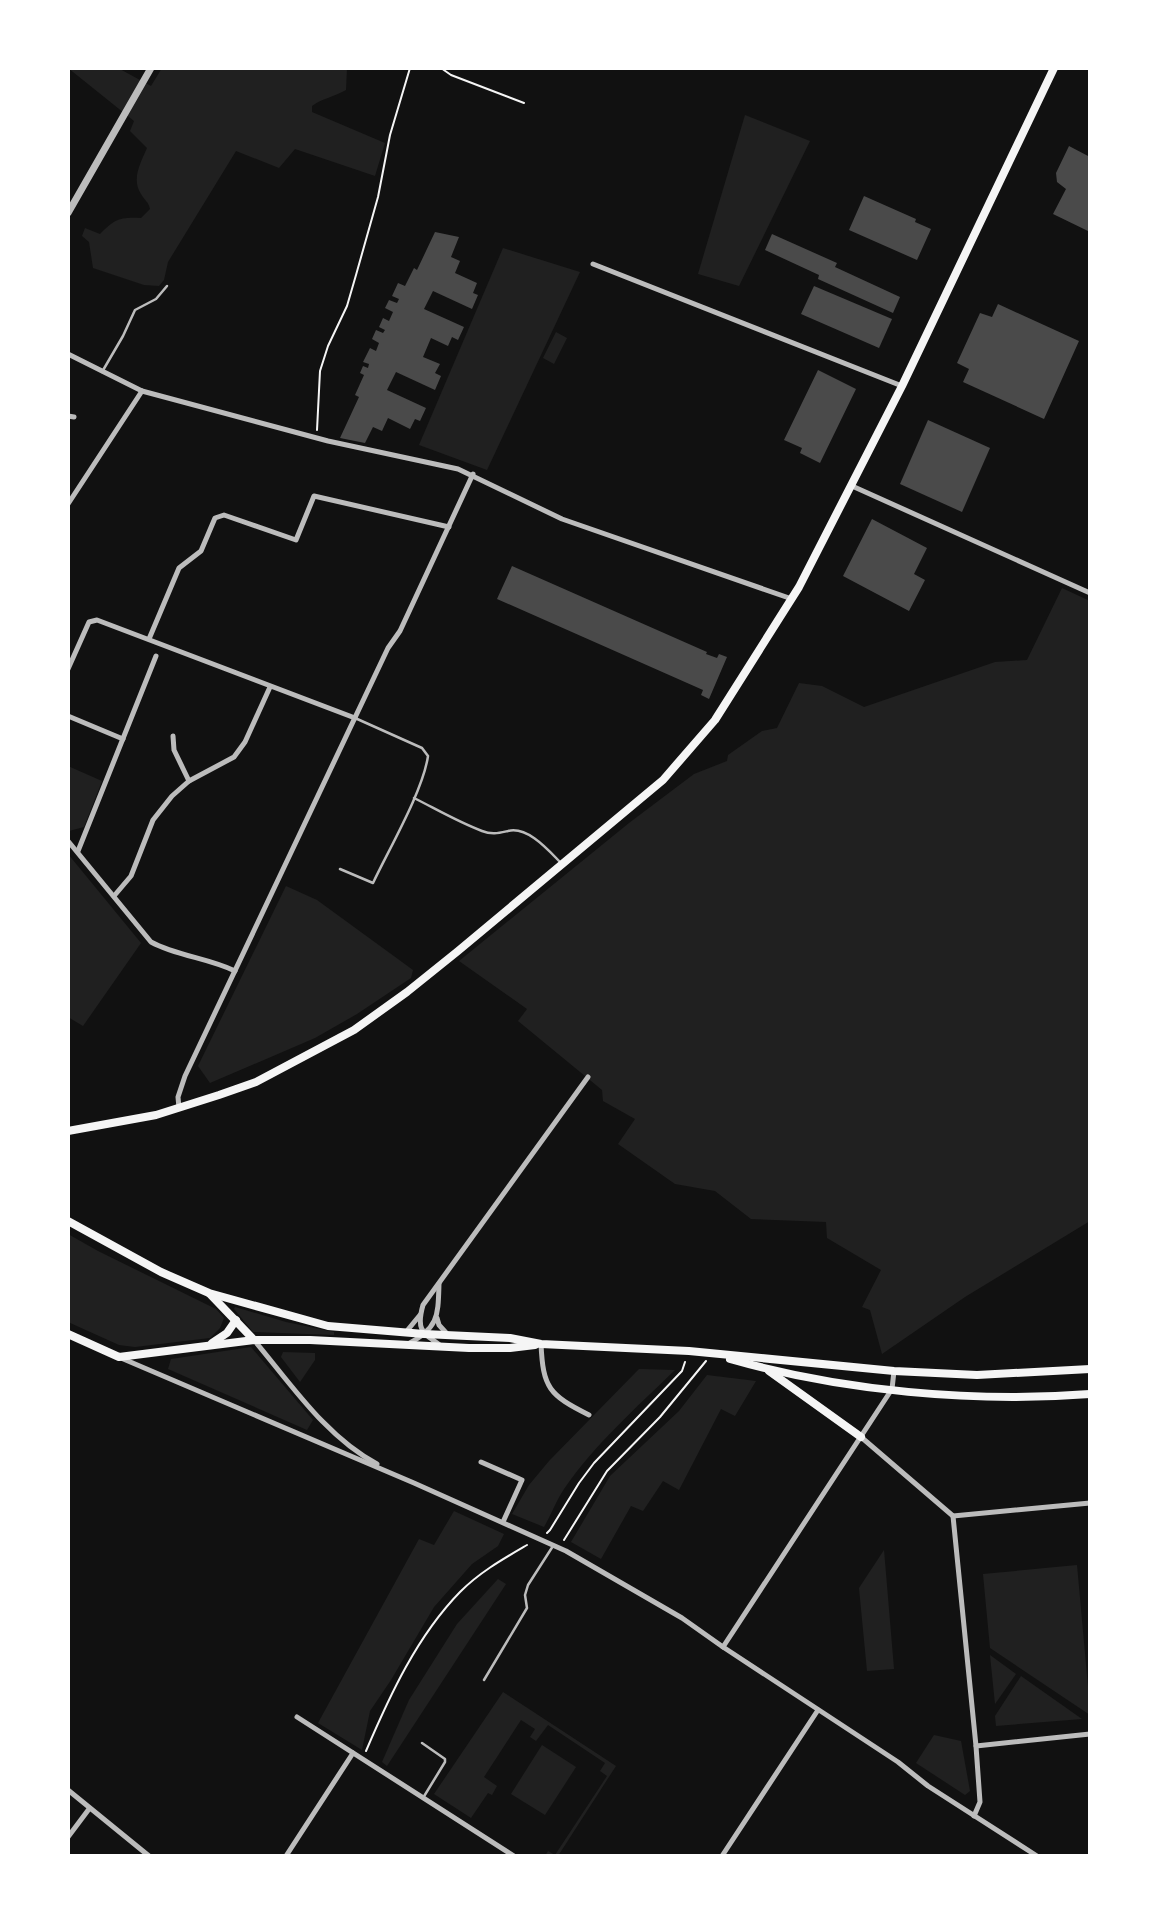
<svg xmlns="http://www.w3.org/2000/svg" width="1158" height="1924" viewBox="0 0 1158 1924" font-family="Helvetica,sans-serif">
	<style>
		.green { fill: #202020 }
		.building { fill: #4a4a4a }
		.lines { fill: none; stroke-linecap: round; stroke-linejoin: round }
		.path { stroke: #f5f5f5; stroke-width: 2 }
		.service { stroke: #bcbcbc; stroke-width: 2.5 }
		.minor { stroke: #bcbcbc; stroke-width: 5 }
		.tertiary { stroke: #bcbcbc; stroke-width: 7 }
		.secondary { stroke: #f5f5f5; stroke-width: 8 }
	</style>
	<rect width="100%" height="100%" fill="#111"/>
	<!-- green -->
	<g class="green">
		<path d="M68,68H118L151,86L162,68H347L346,90C334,97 323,98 312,106V112L385,143L375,176L295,149L279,168L236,151L168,262L164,280L159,286L144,285L93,268L89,242L82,236L85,228L100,234C115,219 119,217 141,218L150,209C148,201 145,201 141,194C131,179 141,162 147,148L130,131L134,121Z"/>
		<path d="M745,115L810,141L739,286L698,274Z"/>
		<path d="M503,248L580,272L487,470L419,445Z"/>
		<path d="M556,332L567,338L554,364L543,358Z"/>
		<path d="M1062,588L1090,601V1221L965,1297L882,1354L870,1310L862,1307L881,1270L827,1238L826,1222L751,1219L715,1191L675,1184L618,1144L635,1119L603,1101L602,1090L518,1021L527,1009L459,961L629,823L694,774L727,761L728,755L762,731L777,728L799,683L822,686L864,707L995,662L1027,660Z"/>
		<path d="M68,766L102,781L84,827L69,831Z"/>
		<path d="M68,854L141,943L83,1026L68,1017Z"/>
		<path d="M286,886L317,900L413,970L411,978L357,1014L315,1038L210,1083L198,1066Z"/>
		<path d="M68,1234L98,1251L216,1309L224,1318L220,1328L210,1338L135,1347L119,1345L68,1322Z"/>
		<path d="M235,1307L286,1322L334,1332V1335L253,1332L234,1309Z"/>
		<path d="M251,1347L313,1420L307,1430L168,1369L171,1359Z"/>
		<path d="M283,1352L315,1353V1360L300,1382L281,1357Z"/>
		<path d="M639,1369L675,1370C636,1408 595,1444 564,1489C556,1501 551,1515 544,1527L512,1514L529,1485L549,1461Z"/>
		<path d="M707,1375L756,1381L735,1416L721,1409L679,1490L663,1481L643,1511L631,1506L601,1559L571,1542L610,1476L679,1411Z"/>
		<path d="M454,1511L504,1534L498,1546L472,1564L434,1607L391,1680L370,1711L362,1750L318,1723L419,1539L434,1545Z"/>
		<path d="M884,1550L894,1669L867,1671L859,1588Z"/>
		<path d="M1077,1565L1090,1709V1715L990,1648L983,1574Z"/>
		<path d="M498,1579L506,1584L387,1766L382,1762L409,1700L457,1624Z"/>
		<path d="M990,1655L1016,1674L995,1704Z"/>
		<path d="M1021,1676L1082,1719L996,1726L995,1716Z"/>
		<path d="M503,1692L616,1766L558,1856H545L548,1851L555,1855L607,1776L600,1771L605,1763L548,1725L536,1741L530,1737L535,1729L521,1720L484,1777L497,1786L492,1795L488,1793L471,1818L434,1794Z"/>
		<path d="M934,1735L961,1741L970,1791L965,1795L916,1763Z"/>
		<path d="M542,1745L576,1767L545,1815L511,1794Z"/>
	</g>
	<!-- building -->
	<g class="building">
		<path d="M1069,146L1090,157V227L1088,231L1053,214L1066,189L1057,182L1056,173Z"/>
		<path d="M864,196L916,219L915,222L931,229L917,260L849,230Z"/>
		<path d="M435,232L459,237L451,257L460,261L455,273L477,283L473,293L478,295L472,309L433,291L424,309L464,327L458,340L452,337L448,346L431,338L423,357L440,364L435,373L441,376L435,390L396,372L387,390L426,408L420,421L415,419L410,429L388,418L382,431L373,427L365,443L340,438L359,397L355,395L364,375L360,373L363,366L368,368L369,364L363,362L370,348L376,351L379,343L372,339L376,330L383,333L385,330L379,327L383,318L389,321L393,312L385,308L389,300L397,303L399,299L392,296L398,283L405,286L414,268L417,270Z"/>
		<path d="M772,234L837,263L835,267L900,297L893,313L818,279L819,275L765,250Z"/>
		<path d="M814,286L892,319L879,348L801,314Z"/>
		<path d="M998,304L1079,341L1044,419L963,382L969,369L957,363L980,313L992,317Z"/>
		<path d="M818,370L856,389L820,463L800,453L802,448L784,440Z"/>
		<path d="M928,420L990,448L962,512L900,484Z"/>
		<path d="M872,519L927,548L914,574L925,580L909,611L843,576Z"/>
		<path d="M512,566L707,652L706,654L717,658L719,654L727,657L709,699L701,695L703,690L497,599Z"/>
	</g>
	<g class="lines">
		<!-- path -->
		<g class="path">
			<path d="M441,68L451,75L524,103"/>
			<path d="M317,430L320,371L328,346L347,306L356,275L378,197L390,135L410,68"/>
			<path d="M547,1533L550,1530L579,1483L594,1463L682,1371L685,1362"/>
			<path d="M564,1540L607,1471L660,1417L706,1361"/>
			<path d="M366,1751C390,1695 417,1636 460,1592C480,1572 503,1559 527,1545"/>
		</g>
		<!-- service -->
		<g class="service">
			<path d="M102,372L123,336L135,310L156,299L167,286"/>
			<path d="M414,798C436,809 458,822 482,831C492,835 499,833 508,831C528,826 549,851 561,863"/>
			<path d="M340,869L373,883C389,849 423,791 428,756L422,748L355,718"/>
			<path d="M484,1680L527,1608L525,1595L528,1585L553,1546"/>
			<path d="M422,1743L445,1759V1762L423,1798"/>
		</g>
		<!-- minor -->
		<g class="minor">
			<path d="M593,264L902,386"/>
			<path d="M68,354L142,391L328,441L458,469L562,519L792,599"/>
			<path d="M68,416L74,417"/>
			<path d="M852,486L1090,593"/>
			<path d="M68,504L142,391"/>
			<path d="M149,639L179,568L201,551L215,518L224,515L296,540L314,496L449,527"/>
			<path d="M68,669L89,622L97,620L355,718"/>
			<path d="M68,716L123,739"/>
			<path d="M173,736L174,750L189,781"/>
			<path d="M68,841L151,942C177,956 208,958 235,971"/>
			<path d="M78,851L156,656"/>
			<path d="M114,896L131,876L153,820L172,796L189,781L234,757L245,742L270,687"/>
			<path d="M179,1108L178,1097L185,1076L388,648L400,631L473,474"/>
			<path d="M437,1318L439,1325L449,1336"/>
			<path d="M406,1332L420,1315"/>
			<path d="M254,1340C291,1384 326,1437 377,1464"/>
			<path d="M408,1344C439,1328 438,1315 439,1284"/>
			<path d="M541,1344C543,1388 549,1395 589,1415"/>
			<path d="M441,1346C422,1332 416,1330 423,1305L588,1077"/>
			<path d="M121,1358L414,1483L566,1551L682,1618L723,1647L898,1762L928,1786L1037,1856"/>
			<path d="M861,1437L953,1516L1090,1503"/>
			<path d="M481,1462L522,1480L503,1522"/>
			<path d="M953,1516L976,1746L980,1802L974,1816"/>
			<path d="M723,1647L892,1389L894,1371"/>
			<path d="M297,1717L514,1856"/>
			<path d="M976,1746L1090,1734"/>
			<path d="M68,1790L149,1856"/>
			<path d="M68,1837L89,1809"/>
			<path d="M286,1856L353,1753"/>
			<path d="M722,1856L818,1710"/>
		</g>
		<!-- tertiary -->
		<path class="tertiary" d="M68,213L151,68"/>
		<!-- secondary -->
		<g class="secondary">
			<path d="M68,1131L156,1115L219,1095L256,1082L354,1030L407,992L458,951L663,780L715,720L799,587L902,386L1054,68"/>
			<path d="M68,1221L161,1272L209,1293L328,1326L424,1334L510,1338L541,1344L689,1351L894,1371L977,1375L1090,1369"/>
			<path d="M210,1294L254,1340"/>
			<path d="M68,1334L119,1357L254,1340H310L469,1348H510L535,1345"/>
			<path d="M212,1343L227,1333L236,1320"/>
			<path d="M730,1359C842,1391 973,1403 1090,1394"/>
			<path d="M769,1371L861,1437"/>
		</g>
	</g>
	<!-- border -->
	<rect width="1158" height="1924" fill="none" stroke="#ffffff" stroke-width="140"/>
</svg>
